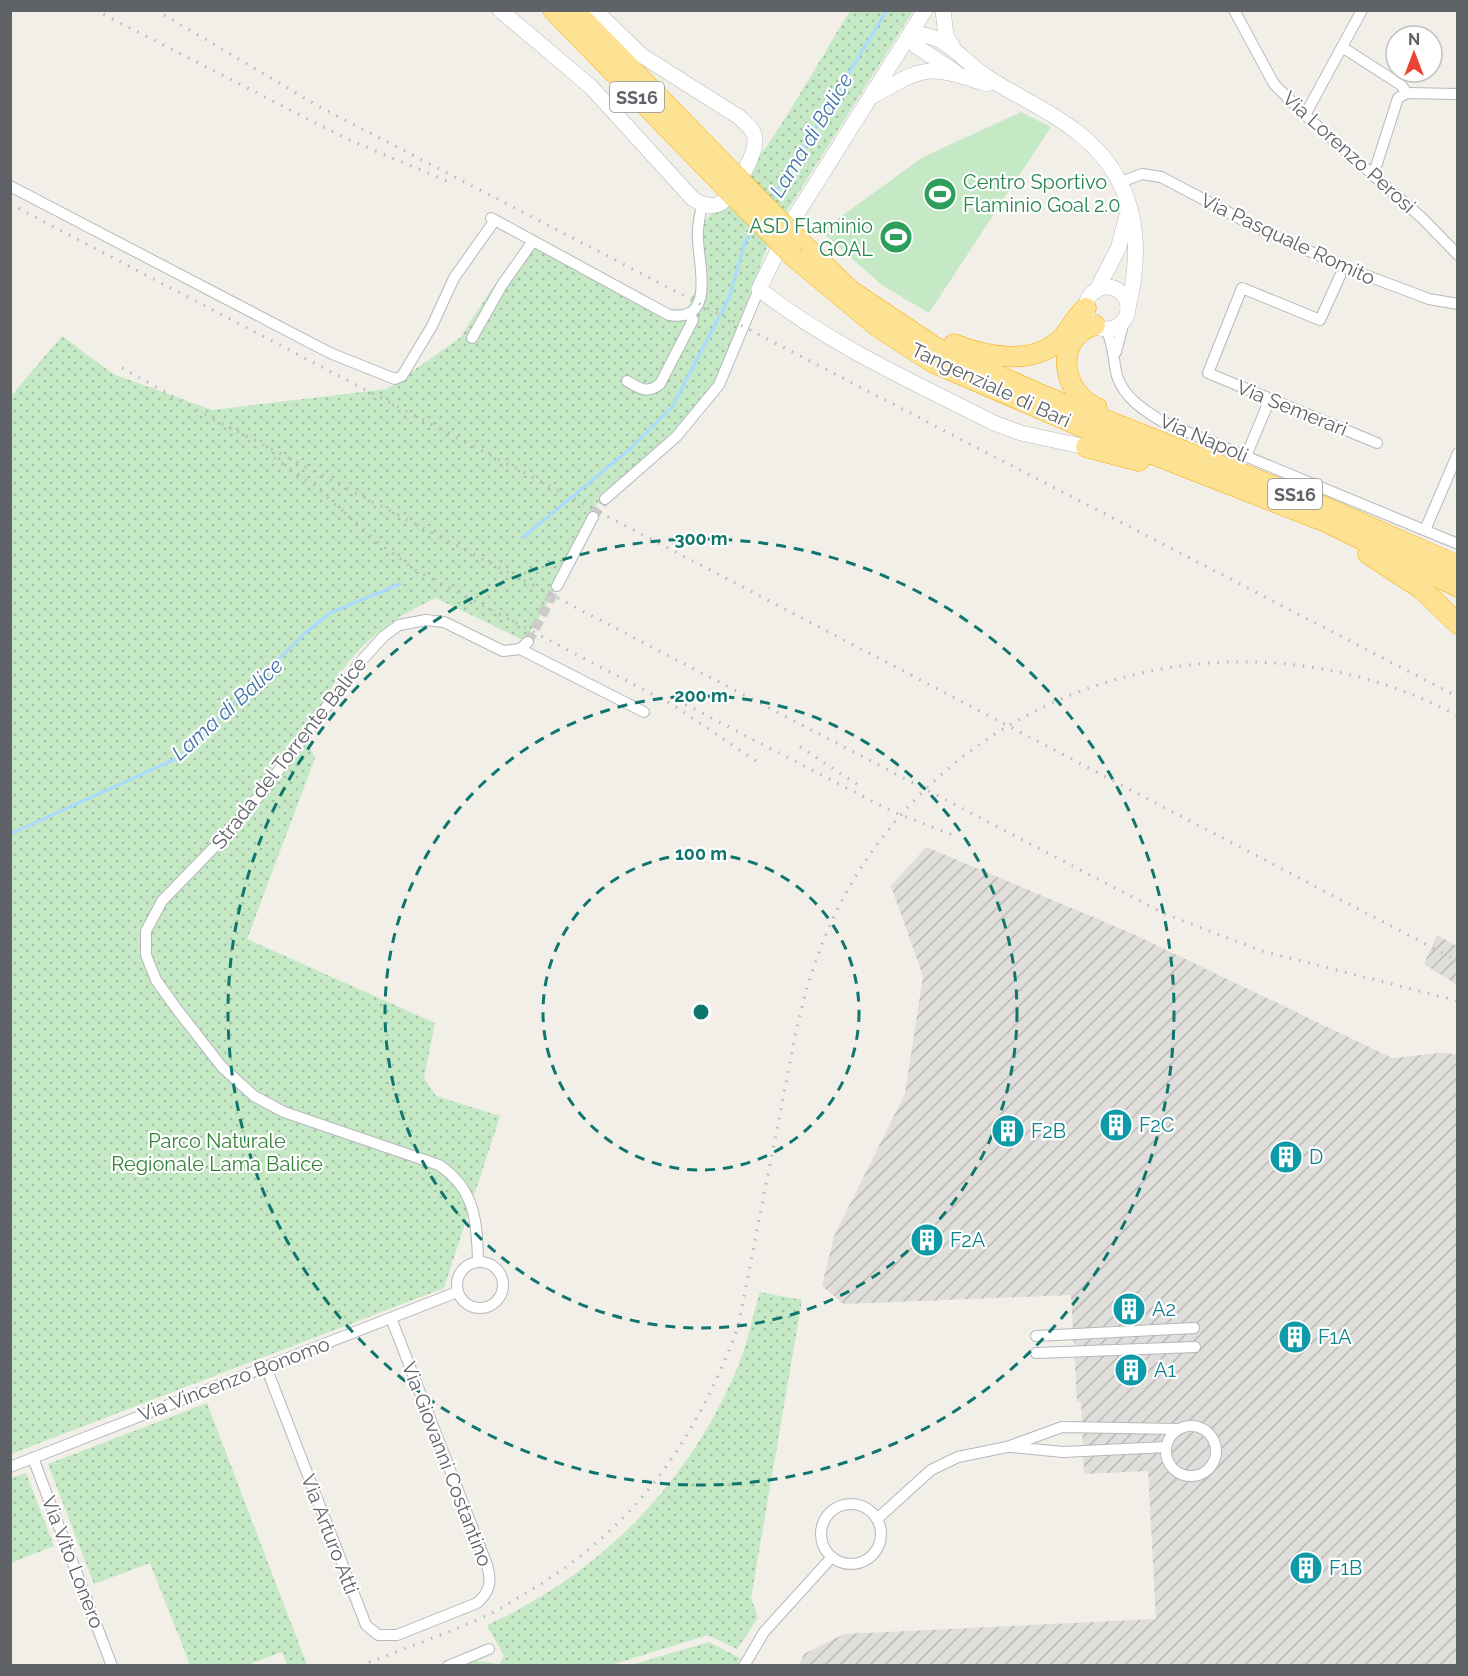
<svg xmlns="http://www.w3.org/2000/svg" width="1468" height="1676" viewBox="0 0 1468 1676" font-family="Raleway,sans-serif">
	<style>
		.industrial { fill: url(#industrial-furrows) }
		.grass { fill: url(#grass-dots) }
		.garden { fill: #c5e8c5 }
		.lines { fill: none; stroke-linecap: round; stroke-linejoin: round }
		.stream { stroke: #aadaff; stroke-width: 3 }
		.street-tunnel { stroke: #ccccc8; stroke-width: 10; stroke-dasharray: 10 5; stroke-linecap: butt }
		.street-casing { stroke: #b5b8bc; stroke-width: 12 }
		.secondary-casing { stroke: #b6babf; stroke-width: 16 }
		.highway-casing { stroke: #f9ab00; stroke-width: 21 }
		.street { stroke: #fff; stroke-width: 10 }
		.secondary { stroke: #fff; stroke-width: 15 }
		.highway { stroke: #fde293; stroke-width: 20 }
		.rail { stroke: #b6b7b8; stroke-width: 3; stroke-dasharray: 1.5 8; stroke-linecap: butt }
		.highway-bridge-casing { stroke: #f9ab00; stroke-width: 21; stroke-linecap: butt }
		.highway-bridge { stroke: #fde293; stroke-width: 20 }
		.ring { fill: none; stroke: #0f766e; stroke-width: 3; stroke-dasharray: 10 8 }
		.labels { text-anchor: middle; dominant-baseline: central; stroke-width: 4.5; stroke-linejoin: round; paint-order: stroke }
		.shield { fill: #fff; stroke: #8f9295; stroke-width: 1.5 }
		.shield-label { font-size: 18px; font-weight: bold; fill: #5f6368 }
		.street-label { font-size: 20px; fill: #5f6368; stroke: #fff }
		.leisure-label { font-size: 20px; fill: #27864d; stroke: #fff; text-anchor: start }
		.culture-label { font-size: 20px; fill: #0d838f; stroke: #fff; text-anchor: start }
		.park-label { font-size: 20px; fill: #348238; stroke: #fff }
		.water-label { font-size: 21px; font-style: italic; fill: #4174aa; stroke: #fff }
		.centre { fill: #0f766e; stroke: #fff; stroke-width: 3 }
		.ring-label { font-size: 18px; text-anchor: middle; font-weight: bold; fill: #0f766e; stroke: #fff; stroke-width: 4.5; stroke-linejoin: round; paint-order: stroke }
	</style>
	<defs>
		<pattern id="industrial-furrows" width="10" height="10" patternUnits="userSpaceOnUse" patternTransform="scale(1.5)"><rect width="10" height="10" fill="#e0deda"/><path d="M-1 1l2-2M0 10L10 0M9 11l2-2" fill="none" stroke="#b9b8b5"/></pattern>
		<pattern id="grass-dots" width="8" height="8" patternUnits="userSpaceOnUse" patternTransform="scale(1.5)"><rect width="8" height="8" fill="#c5e8c5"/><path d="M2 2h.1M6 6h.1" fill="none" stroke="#a3c0a4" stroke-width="1.8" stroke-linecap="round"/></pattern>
	</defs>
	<rect width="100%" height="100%" fill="#f1efe8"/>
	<!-- industrial -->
	<g class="industrial">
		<path d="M926,847L1131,933L1392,1058L1440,1053L1457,1054V1665L799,1666L804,1654L844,1634L1156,1619L1148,1471L1084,1474L1081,1402L1077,1401L1071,1295L844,1304L822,1286L834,1236L905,1094L923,976L891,886Z"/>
		<path d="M1437,935L1457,946V985L1424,964Z"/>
	</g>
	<!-- grass -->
	<g class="grass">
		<path d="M850,11H913L770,238L723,370L695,415L638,474L597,504L589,516L570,565L525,641L436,598C393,617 355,645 332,687C322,704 316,725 308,743L315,758L247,939L435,1023L424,1078L436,1096L500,1116L444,1288L11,1454V396L62,336L113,374L212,410L387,389L460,338L491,290L529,239L662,309H680L686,312L698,284L696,229C762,170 803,86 850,11Z"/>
		<path d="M760,1292L802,1300L751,1598L758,1618L737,1649L708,1635L611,1665H465L476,1661L500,1664L504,1656L487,1625C599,1575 688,1484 736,1371C747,1347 752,1318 760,1292Z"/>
		<path d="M207,1403L307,1665H287L282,1652L247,1665H190L150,1563L94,1584L48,1464Z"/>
		<path d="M26,1473L54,1546L11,1563V1478Z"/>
		<path d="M709,1642L740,1658L737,1665H631Z"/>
	</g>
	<!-- garden -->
	<path class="garden" d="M1021,112L1051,127L929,313L883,286L821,231L923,157Z"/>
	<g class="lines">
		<!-- stream -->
		<g class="stream">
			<path d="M770,202L887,10"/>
			<path d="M522,538L630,449L672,407L729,298L745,242L754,228"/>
			<path d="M10,834L180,757L304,634L330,613L400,584"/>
		</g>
		<!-- street-tunnel -->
		<g class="street-tunnel">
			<path d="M593,517L605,499"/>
			<path d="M528,642L557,586"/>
		</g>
		<!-- street casing -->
		<g class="street-casing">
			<g id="street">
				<path d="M1234,10L1274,84L1305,115L1422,218L1458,255"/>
				<path d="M1342,47L1401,85L1407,93"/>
				<path d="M1305,115L1362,10"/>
				<path d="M1373,176L1398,98L1407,93L1458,94"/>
				<path d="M1121,182L1142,174L1161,177L1256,227L1344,267L1429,299L1458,304"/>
				<path d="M10,186L330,353L395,379L402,376L432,326L454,278L495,220"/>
				<path d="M491,218L669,315C717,323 698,264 698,238C697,226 700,216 702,205"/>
				<path d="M1340,276L1320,320L1242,288L1208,373L1377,443"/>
				<path d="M1106,329C1114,345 1113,360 1117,376C1124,398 1145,411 1163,422L1458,544"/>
				<path d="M472,338L502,285L533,241"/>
				<path d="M1116,352L1124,321"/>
				<path d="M627,381C640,389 647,394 660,384L693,320L689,313"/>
				<path d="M1246,456L1270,399"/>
				<path d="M605,499L676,437L719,385L759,289"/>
				<path d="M1425,530L1458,453"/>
				<path d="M557,586L593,517"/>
				<path d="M520,649L644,712"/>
				<path d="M478,1261C477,1221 475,1189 439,1165L284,1112L254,1096L222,1067L176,1008L156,980L146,955V931L162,901L227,834L260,795L362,660L384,636L399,625L426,620L444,622L503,651L520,649L528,642"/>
				<circle cx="480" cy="1285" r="23"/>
				<path d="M1036,1336L1194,1328"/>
				<path d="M1036,1353L1195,1347"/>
				<path d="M266,1367L366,1625L378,1635H397L477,1603C490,1592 492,1581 487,1565L391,1318"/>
				<circle cx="1191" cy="1451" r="25"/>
				<path d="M1011,1447L1063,1452L1166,1447"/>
				<path d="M33,1458L112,1666"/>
				<path d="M10,1467L457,1292"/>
				<circle cx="851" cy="1534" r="30"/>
				<path d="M877,1519L931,1470L958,1457L1007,1447L1062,1427L1178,1429"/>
				<path d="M448,1666L489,1649"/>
				<path d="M744,1666L764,1632L832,1557"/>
			</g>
		</g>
		<!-- secondary casing -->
		<g class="secondary-casing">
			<g id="secondary">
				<path d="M500,10L591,87L693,199C701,204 709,208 719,204C733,197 756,155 755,139C754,129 746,124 739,117L641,55L595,10"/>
				<path d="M925,10L793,220L759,289C830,345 914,382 994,423L1021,433L1086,447"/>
				<path d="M943,10L946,36L953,47"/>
				<path d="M910,34C945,32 960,59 987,77C1016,96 1049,110 1077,132C1135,177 1145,239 1128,308"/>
				<path d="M910,34L916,46L954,71"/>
				<path d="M873,96C926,65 928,65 987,84"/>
				<circle cx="1107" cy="308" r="21"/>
				<path d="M1096,291L1118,249L1129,208"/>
			</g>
		</g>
		<!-- highway casing -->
		<g class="highway-casing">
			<g id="highway">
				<path d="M553,10L721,183"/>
				<path d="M574,10L732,172"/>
				<path d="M797,238L850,290L935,347L1042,395L1309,500L1458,566"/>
				<path d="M795,258L878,327L932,362L1080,426L1326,522L1458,587"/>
				<path d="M1095,325C1053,338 1061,393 1097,408"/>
				<path d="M954,344C987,357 1034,367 1063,337C1071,328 1076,316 1086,308"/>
				<path d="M1086,447L1139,461"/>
				<path d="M1368,554L1423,590L1458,624"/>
			</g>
		</g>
		<!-- street -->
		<use href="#street" class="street"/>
		<!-- secondary -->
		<use href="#secondary" class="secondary"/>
		<!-- highway -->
		<use href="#highway" class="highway"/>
		<!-- rail -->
		<g class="rail">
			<path d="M95,10L347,139L447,181"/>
			<path d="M156,10L318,106L1458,697"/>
			<path d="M10,204L1458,961"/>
			<path d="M122,368L235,431"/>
			<path d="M229,427L1165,914L1262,951L1458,1001"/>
			<path d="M274,458L315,486L375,540L415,570L673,705L756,761"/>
			<path d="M677,700L893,812L958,837"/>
			<path d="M800,747L860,786"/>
			<path d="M360,1666C403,1649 446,1634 488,1615C503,1608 517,1598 531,1590C636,1527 696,1440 738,1327L797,1027C808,979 823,934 847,891C968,676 1241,600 1458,716"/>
		</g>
		<!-- highway-bridge casing -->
		<g class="highway-bridge-casing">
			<g id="highway-bridge">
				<path d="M732,172L797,238"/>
				<path d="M721,183L795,258"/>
			</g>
		</g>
		<!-- highway-bridge -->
		<use href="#highway-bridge" class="highway-bridge"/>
	</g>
	<!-- distance rings -->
	<g class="ring">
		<circle cx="701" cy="1012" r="158"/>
		<circle cx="701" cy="1012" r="316"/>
		<circle cx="701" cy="1012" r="473"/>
	</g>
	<!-- icons -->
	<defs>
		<g id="stadium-disc" transform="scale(1.725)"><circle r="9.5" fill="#2e9e5b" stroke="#fff"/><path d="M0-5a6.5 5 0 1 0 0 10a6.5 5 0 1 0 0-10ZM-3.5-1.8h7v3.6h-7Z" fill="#fff"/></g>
		<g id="building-disc" transform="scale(1.725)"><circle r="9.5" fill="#0f9aa8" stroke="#fff"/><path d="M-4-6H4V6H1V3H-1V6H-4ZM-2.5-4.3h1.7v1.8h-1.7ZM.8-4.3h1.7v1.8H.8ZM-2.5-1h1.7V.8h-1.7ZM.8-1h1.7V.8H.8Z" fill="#fff"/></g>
	</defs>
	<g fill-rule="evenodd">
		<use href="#stadium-disc" x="940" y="194"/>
		<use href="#stadium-disc" x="896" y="237"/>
		<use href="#building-disc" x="1116" y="1125"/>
		<use href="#building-disc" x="1008" y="1131"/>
		<use href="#building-disc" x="1286" y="1157"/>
		<use href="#building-disc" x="927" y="1240"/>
		<use href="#building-disc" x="1129" y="1309"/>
		<use href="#building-disc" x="1295" y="1337"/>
		<use href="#building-disc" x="1131" y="1370"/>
		<use href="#building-disc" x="1306" y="1568"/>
	</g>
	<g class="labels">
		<!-- shield labels -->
		<g class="shield">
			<rect x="610" y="82" width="54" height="30" rx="4.5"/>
			<rect x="1268" y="479" width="54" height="30" rx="4.5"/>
		</g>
		<g class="shield-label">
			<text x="637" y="97">SS16</text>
			<text x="1295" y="494">SS16</text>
		</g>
		<!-- street labels -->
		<g class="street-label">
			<text transform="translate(1349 152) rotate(42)">Via Lorenzo Perosi</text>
			<text transform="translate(1288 239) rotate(25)">Via Pasquale Romito</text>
			<text transform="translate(991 385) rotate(25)">Tangenziale di Bari</text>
			<text transform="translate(1292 408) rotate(22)">Via Semerari</text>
			<text transform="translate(1204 438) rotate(23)">Via Napoli</text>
			<text transform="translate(289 753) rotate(-52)">Strada del Torrente Balice</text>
			<text transform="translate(234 1379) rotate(-21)">Via Vincenzo Bonomo</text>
			<text transform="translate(447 1464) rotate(69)">Via Giovanni Costantino</text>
			<text transform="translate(330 1534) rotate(69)">Via Arturo Atti</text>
			<text transform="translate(73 1562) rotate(69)">Via Vito Lonero</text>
		</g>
		<!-- leisure labels -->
		<g class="leisure-label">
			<text x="963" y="182">Centro Sportivo<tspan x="963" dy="23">Flaminio Goal 2.0</tspan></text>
			<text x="873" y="226" text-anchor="end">ASD Flaminio<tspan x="873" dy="23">GOAL</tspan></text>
		</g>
		<!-- culture labels -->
		<g class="culture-label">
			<text x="1139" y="1125">F2C</text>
			<text x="1031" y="1131">F2B</text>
			<text x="1309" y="1157">D</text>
			<text x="950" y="1240">F2A</text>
			<text x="1152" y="1309">A2</text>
			<text x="1318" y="1337">F1A</text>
			<text x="1154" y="1370">A1</text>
			<text x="1329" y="1568">F1B</text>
		</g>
		<!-- park labels -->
		<g class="park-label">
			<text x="217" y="1141">Parco Naturale<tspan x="217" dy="23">Regionale Lama Balice</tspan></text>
		</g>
		<!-- water labels -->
		<g class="water-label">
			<text transform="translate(811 135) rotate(-59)">Lama di Balice</text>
			<text transform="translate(227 709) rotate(-42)">Lama di Balice</text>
		</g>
	</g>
	<circle cx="701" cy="1012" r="9" class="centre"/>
	<g class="ring-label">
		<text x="701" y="545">300 m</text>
		<text x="701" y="702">200 m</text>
		<text x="701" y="860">100 m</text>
	</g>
	<!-- border -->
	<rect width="1468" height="1676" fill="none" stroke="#5f6368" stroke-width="24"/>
	<!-- north arrow -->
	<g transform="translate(1414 54)"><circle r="28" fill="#ffffff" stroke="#bfc1c3" stroke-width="1.5"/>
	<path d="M0-4.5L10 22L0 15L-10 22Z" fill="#ea4335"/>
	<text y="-9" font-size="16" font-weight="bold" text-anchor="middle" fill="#5f6368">N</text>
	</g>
</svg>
